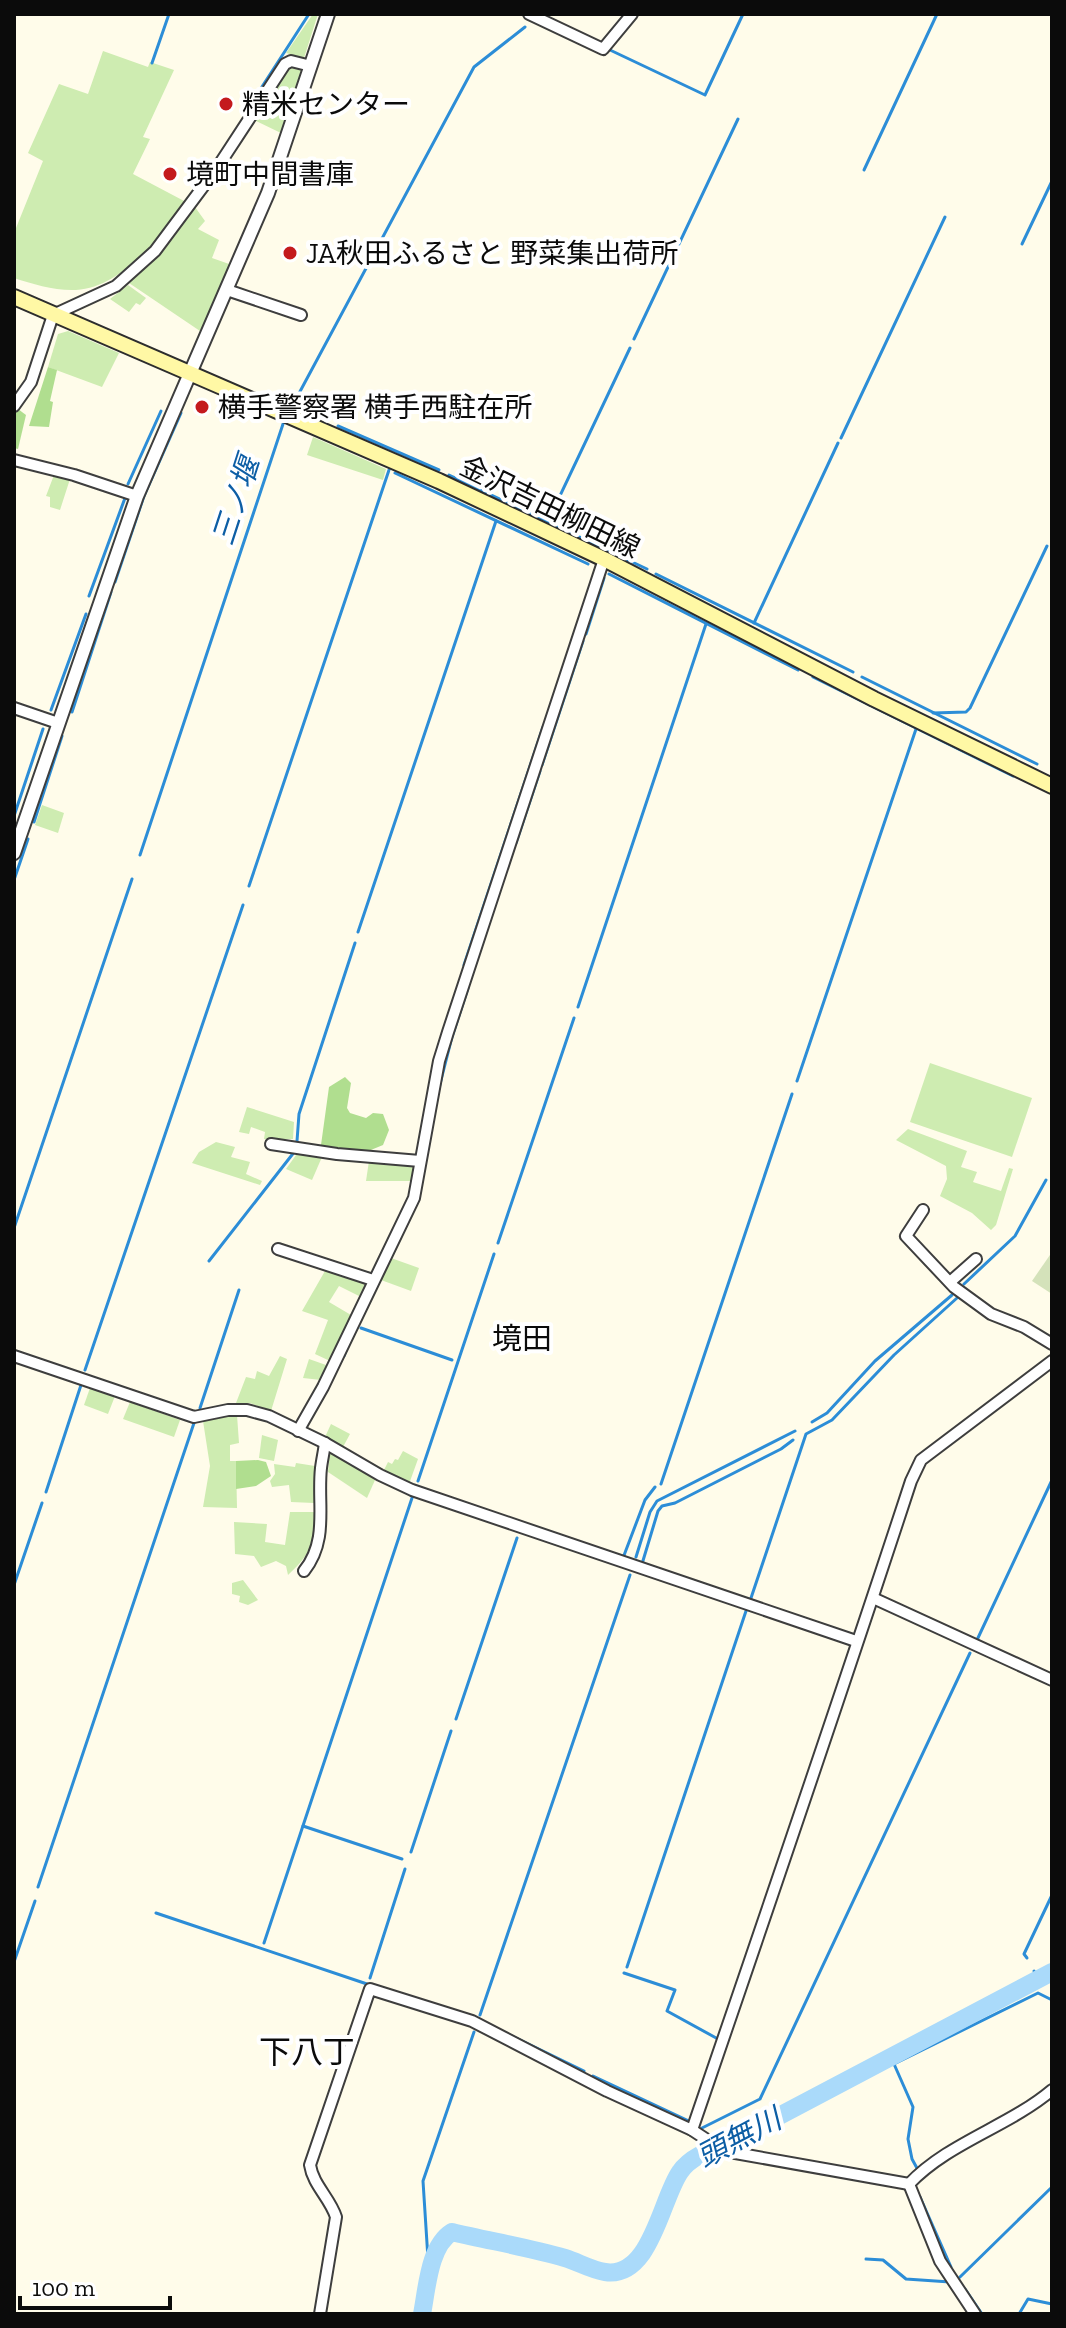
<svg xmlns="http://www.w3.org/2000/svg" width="1066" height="2328" viewBox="0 0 1066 2328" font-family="'Zilla Slab','Noto Sans JP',serif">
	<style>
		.green { fill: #ceecb1 }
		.forest { fill: #b0de8f }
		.cemetery { fill: #d4e2ba }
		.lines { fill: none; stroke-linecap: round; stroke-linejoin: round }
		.stream { stroke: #2c8dd7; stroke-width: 3 }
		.river { stroke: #aadafa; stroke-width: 18 }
		.minor-casing { stroke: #3e3e3e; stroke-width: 14 }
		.tertiary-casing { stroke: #3e3e3e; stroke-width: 16 }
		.secondary-casing { stroke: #2d2d2d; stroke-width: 18 }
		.minor { stroke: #fff; stroke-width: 10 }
		.tertiary { stroke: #fff; stroke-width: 12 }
		.secondary { stroke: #fff8a5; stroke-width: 14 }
		.poi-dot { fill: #c41a1d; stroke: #fff; stroke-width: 3 }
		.labels { text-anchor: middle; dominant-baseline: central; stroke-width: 8; stroke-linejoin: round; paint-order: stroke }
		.poi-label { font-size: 28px; fill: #0b0b0b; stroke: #fff; text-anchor: start }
		.street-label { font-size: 28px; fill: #0b0b0b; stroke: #fff }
		.water-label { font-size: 30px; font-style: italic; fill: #0d5ea5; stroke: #fff }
		.neighbourhood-label { font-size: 30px; fill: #0b0b0b; stroke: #fff }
		.quarter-label { font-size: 32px; fill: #0b0b0b; stroke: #fff }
	</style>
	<rect width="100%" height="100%" fill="#fffcea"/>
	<!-- green -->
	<g class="green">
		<path d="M313,14H318L304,58L286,53Z"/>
		<path d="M103,51L148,67L150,62L174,70L143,137L150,139L133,174L186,202C161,236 123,287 76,290C55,291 33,284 14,278V233L43,161L28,153L59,84L88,94Z"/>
		<path d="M290,65L302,71L283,134L254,120Z"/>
		<path d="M195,207L205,221L198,229L219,240L212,258L232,265L200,331L129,283L164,250Z"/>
		<path d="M128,285L146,298L140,305L136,303L129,312L110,299Z"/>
		<path d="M68,331L119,353L102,387L48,367L58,334Z"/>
		<path d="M313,437L386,469L383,480L307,455Z"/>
		<path d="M54,475L70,479L60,510L50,507V497L46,496Z"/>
		<path d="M42,805L64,813L58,833L35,825Z"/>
		<path d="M930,1063L1032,1098L1012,1157L910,1122Z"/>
		<path d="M247,1107L294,1122L293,1139H264L265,1132L251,1127L249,1134L239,1132Z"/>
		<path d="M908,1129L967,1151L961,1167L977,1172L973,1182L1001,1191L1009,1168L1013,1169L996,1225L991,1230L972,1213L940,1196L947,1179L946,1166L896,1140Z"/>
		<path d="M216,1142L235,1147L231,1157L250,1162L246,1174L262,1181L260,1185L192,1163L199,1152Z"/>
		<path d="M299,1151L322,1157L312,1180L286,1169Z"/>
		<path d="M369,1161L414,1163L411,1181H366Z"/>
		<path d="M391,1258L419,1268L411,1291L381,1280Z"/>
		<path d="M325,1271L365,1284L359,1296L339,1286L329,1302L351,1315L330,1361L315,1354L328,1320L302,1311Z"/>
		<path d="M280,1356L287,1359L271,1411L250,1403H236L246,1377L255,1379L257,1371L269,1376Z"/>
		<path d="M309,1359L326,1365L321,1380L303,1378Z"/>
		<path d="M90,1388L115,1396L108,1414L84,1405Z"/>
		<path d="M130,1402L180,1420L174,1437L123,1419Z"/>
		<path d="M237,1415L239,1443L230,1445V1461H236L237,1508L203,1507L210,1466L203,1421Z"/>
		<path d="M331,1424L350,1434L343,1447L325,1437Z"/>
		<path d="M262,1435L278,1440L274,1461L259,1458Z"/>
		<path d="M330,1451L375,1480L367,1498L328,1472Z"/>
		<path d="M403,1451L418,1459L409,1484L383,1472L388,1462L392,1464L395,1459L398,1460Z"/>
		<path d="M296,1463L315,1466L314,1503L291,1502L289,1485L272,1487L270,1481L275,1474L274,1464L295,1467Z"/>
		<path d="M290,1512H316C313,1544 312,1553 288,1575L286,1566L276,1561L261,1567L254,1556L235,1554L234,1522L267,1524L265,1542L285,1545Z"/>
		<path d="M243,1580L258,1600L248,1605L239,1602L240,1596L232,1594V1583Z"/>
	</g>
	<!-- forest -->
	<g class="forest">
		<path d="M48,367L57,370L50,401L53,402L49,427L29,426Z"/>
		<path d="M18,409L26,415L18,449L14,448V415Z"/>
		<path d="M345,1077L351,1083L347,1108L350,1113L366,1118L373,1113L383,1114L389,1130L383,1145L366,1152L321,1145L329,1087Z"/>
		<path d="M258,1460L266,1462L271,1476L256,1486L236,1489V1461Z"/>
	</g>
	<!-- cemetery -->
	<path class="cemetery" d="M1052,1252V1294L1032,1281Z"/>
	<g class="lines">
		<!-- stream -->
		<g class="stream">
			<path d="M610,50L705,95L743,14"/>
			<path d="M152,63L169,14"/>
			<path d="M256,96L309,14"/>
			<path d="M864,170L937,14"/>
			<path d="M1022,244L1052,181"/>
			<path d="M634,339L738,119"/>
			<path d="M289,412L474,67L525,27"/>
			<path d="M338,426L439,470"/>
			<path d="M841,438L945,217"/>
			<path d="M395,473L588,564"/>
			<path d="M449,475L647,569"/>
			<path d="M128,484L161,411"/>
			<path d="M548,521L630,348"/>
			<path d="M609,574L798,670"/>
			<path d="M656,574L853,672"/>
			<path d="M115,582L144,496L181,413"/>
			<path d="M89,596L125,498"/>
			<path d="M754,623L838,443"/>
			<path d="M586,634L604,578"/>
			<path d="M813,677L1013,776"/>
			<path d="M862,677L1037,764"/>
			<path d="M51,710L86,614"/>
			<path d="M72,712L111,592"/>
			<path d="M933,713L966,712L970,708L1047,546"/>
			<path d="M542,765L583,641"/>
			<path d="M14,816L43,729"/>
			<path d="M34,822L62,736"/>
			<path d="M516,843L540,771"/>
			<path d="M140,855L285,418"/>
			<path d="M14,880L28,839"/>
			<path d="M249,886L389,470"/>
			<path d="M358,932L496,521"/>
			<path d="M464,965L543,727"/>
			<path d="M578,1007L706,624"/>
			<path d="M797,1081L916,729"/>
			<path d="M439,1088L452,1037L468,988"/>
			<path d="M297,1141L299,1114L355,943"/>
			<path d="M14,1228L132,879"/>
			<path d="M498,1243L574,1018"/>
			<path d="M209,1261L295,1151"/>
			<path d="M964,1284L1015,1236L1046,1180"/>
			<path d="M361,1328L452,1360"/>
			<path d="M344,1356L348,1345"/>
			<path d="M85,1370L243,905"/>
			<path d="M200,1408L239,1290"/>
			<path d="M812,1422L827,1413L875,1361L952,1295"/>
			<path d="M418,1481L494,1254"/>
			<path d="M661,1484L792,1094"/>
			<path d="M46,1492L81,1385"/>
			<path d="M636,1557L650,1512L657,1501L795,1431"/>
			<path d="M623,1558L645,1500L655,1487"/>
			<path d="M642,1564L658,1511L662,1506L675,1503L781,1449L793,1440"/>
			<path d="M14,1585L42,1503"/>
			<path d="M750,1601L806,1434L832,1420L894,1355L957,1298"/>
			<path d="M977,1640L1052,1480"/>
			<path d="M456,1719L517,1538"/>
			<path d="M303,1826L402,1859"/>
			<path d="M411,1852L451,1731"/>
			<path d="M38,1887L194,1423"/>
			<path d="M156,1913L367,1984"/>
			<path d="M264,1943L413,1495"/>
			<path d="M1027,1958L1024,1954L1052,1895"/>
			<path d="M14,1962L35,1901"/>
			<path d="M627,1967L746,1611"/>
			<path d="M1034,1971L1038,1979"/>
			<path d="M624,1973L675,1990L667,2011L718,2039"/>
			<path d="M370,1978L405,1869"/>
			<path d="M480,2015L630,1575"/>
			<path d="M487,2024L584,2071"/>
			<path d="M593,2076L691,2122"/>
			<path d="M702,2128L760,2099L970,1653"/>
			<path d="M918,2170L912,2159L908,2139L913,2107L894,2064L1038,1993L1052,2000"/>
			<path d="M920,2197L951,2267"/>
			<path d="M866,2259L883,2260L906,2279L950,2282"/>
			<path d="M432,2267L428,2259L423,2181L474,2032"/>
			<path d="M960,2277L1052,2187"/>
			<path d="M965,2289L982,2314"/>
			<path d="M1019,2314L1028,2299L1052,2304"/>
		</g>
		<!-- river -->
		<path class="river" d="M422,2314C427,2289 429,2246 452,2232C489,2241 528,2247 565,2258C578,2262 591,2270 605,2272C651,2279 661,2199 680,2172C690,2157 710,2150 726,2144L1052,1972"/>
		<!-- minor casing -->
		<g class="minor-casing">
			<g id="minor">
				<path d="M529,14L603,49L632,14"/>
				<path d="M227,290L301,315"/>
				<path d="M14,406L31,382L53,315L116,286L155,251L217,168L285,64L291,61L311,66"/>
				<path d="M14,460L74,475L137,496"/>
				<path d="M14,708L58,723"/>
				<path d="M271,1144L337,1154L420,1161"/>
				<path d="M923,1210L906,1236L954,1287L991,1314L1024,1327L1052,1344"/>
				<path d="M278,1249L373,1280"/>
				<path d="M950,1282L976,1259"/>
				<path d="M14,1356L194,1417L228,1410H247L269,1416L325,1443L380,1475L412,1490L856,1641"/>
				<path d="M298,1431L323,1387L414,1198L439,1061L448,1032L604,559"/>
				<path d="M304,1571C329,1540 317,1504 321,1468C322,1460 324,1451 325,1443"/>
				<path d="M873,1598L1052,1680"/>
				<path d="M692,2130C766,1914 840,1698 911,1481L921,1460L1052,1361"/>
				<path d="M909,2184C949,2142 1008,2127 1052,2090"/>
				<path d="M909,2184L940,2261L975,2314"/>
				<path d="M320,2314L336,2217C330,2198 313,2185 310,2165L370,1989L472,2021L607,2091L692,2130L724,2151L909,2184"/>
			</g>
		</g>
		<!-- tertiary casing -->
		<g class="tertiary-casing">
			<path id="tertiary" d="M14,853L137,496L268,193L328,14"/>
		</g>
		<!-- secondary casing -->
		<g class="secondary-casing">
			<path id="secondary" d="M14,297L439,481L604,559L874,699L1052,786"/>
		</g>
		<!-- minor -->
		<use href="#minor" class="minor"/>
		<!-- tertiary -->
		<use href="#tertiary" class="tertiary"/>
		<!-- secondary -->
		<use href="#secondary" class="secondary"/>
	</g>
	<!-- markers -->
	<g class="poi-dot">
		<circle cx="226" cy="104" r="8"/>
		<circle cx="170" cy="174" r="8"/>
		<circle cx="290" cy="253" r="8"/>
		<circle cx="202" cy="407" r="8"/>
	</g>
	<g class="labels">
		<!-- poi labels -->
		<g class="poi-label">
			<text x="242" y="104">精米センター</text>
			<text x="186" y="174">境町中間書庫</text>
			<text x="306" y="253">JA秋田ふるさと 野菜集出荷所</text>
			<text x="218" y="407">横手警察署 横手西駐在所</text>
		</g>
		<!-- street labels -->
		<g class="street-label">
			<text transform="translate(550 507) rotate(26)">金沢吉田柳田線</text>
		</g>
		<!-- water labels -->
		<g class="water-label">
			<text transform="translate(236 501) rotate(-72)">三ノ堰</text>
			<text transform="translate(739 2138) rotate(-28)">頭無川</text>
		</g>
		<!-- neighbourhood labels -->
		<g class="neighbourhood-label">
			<text x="522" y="1339">境田</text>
		</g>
		<!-- quarter labels -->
		<g class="quarter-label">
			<text x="307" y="2052">下八丁</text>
		</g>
	</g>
	<!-- border -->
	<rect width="1066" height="2328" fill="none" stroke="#0b0b0b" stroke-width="32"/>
	<!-- scale -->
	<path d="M20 2296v12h150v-12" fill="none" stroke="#0b0b0b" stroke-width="4"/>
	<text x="32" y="2296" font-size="24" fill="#0b0b0b" stroke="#ffffff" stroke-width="6" paint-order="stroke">100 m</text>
</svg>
